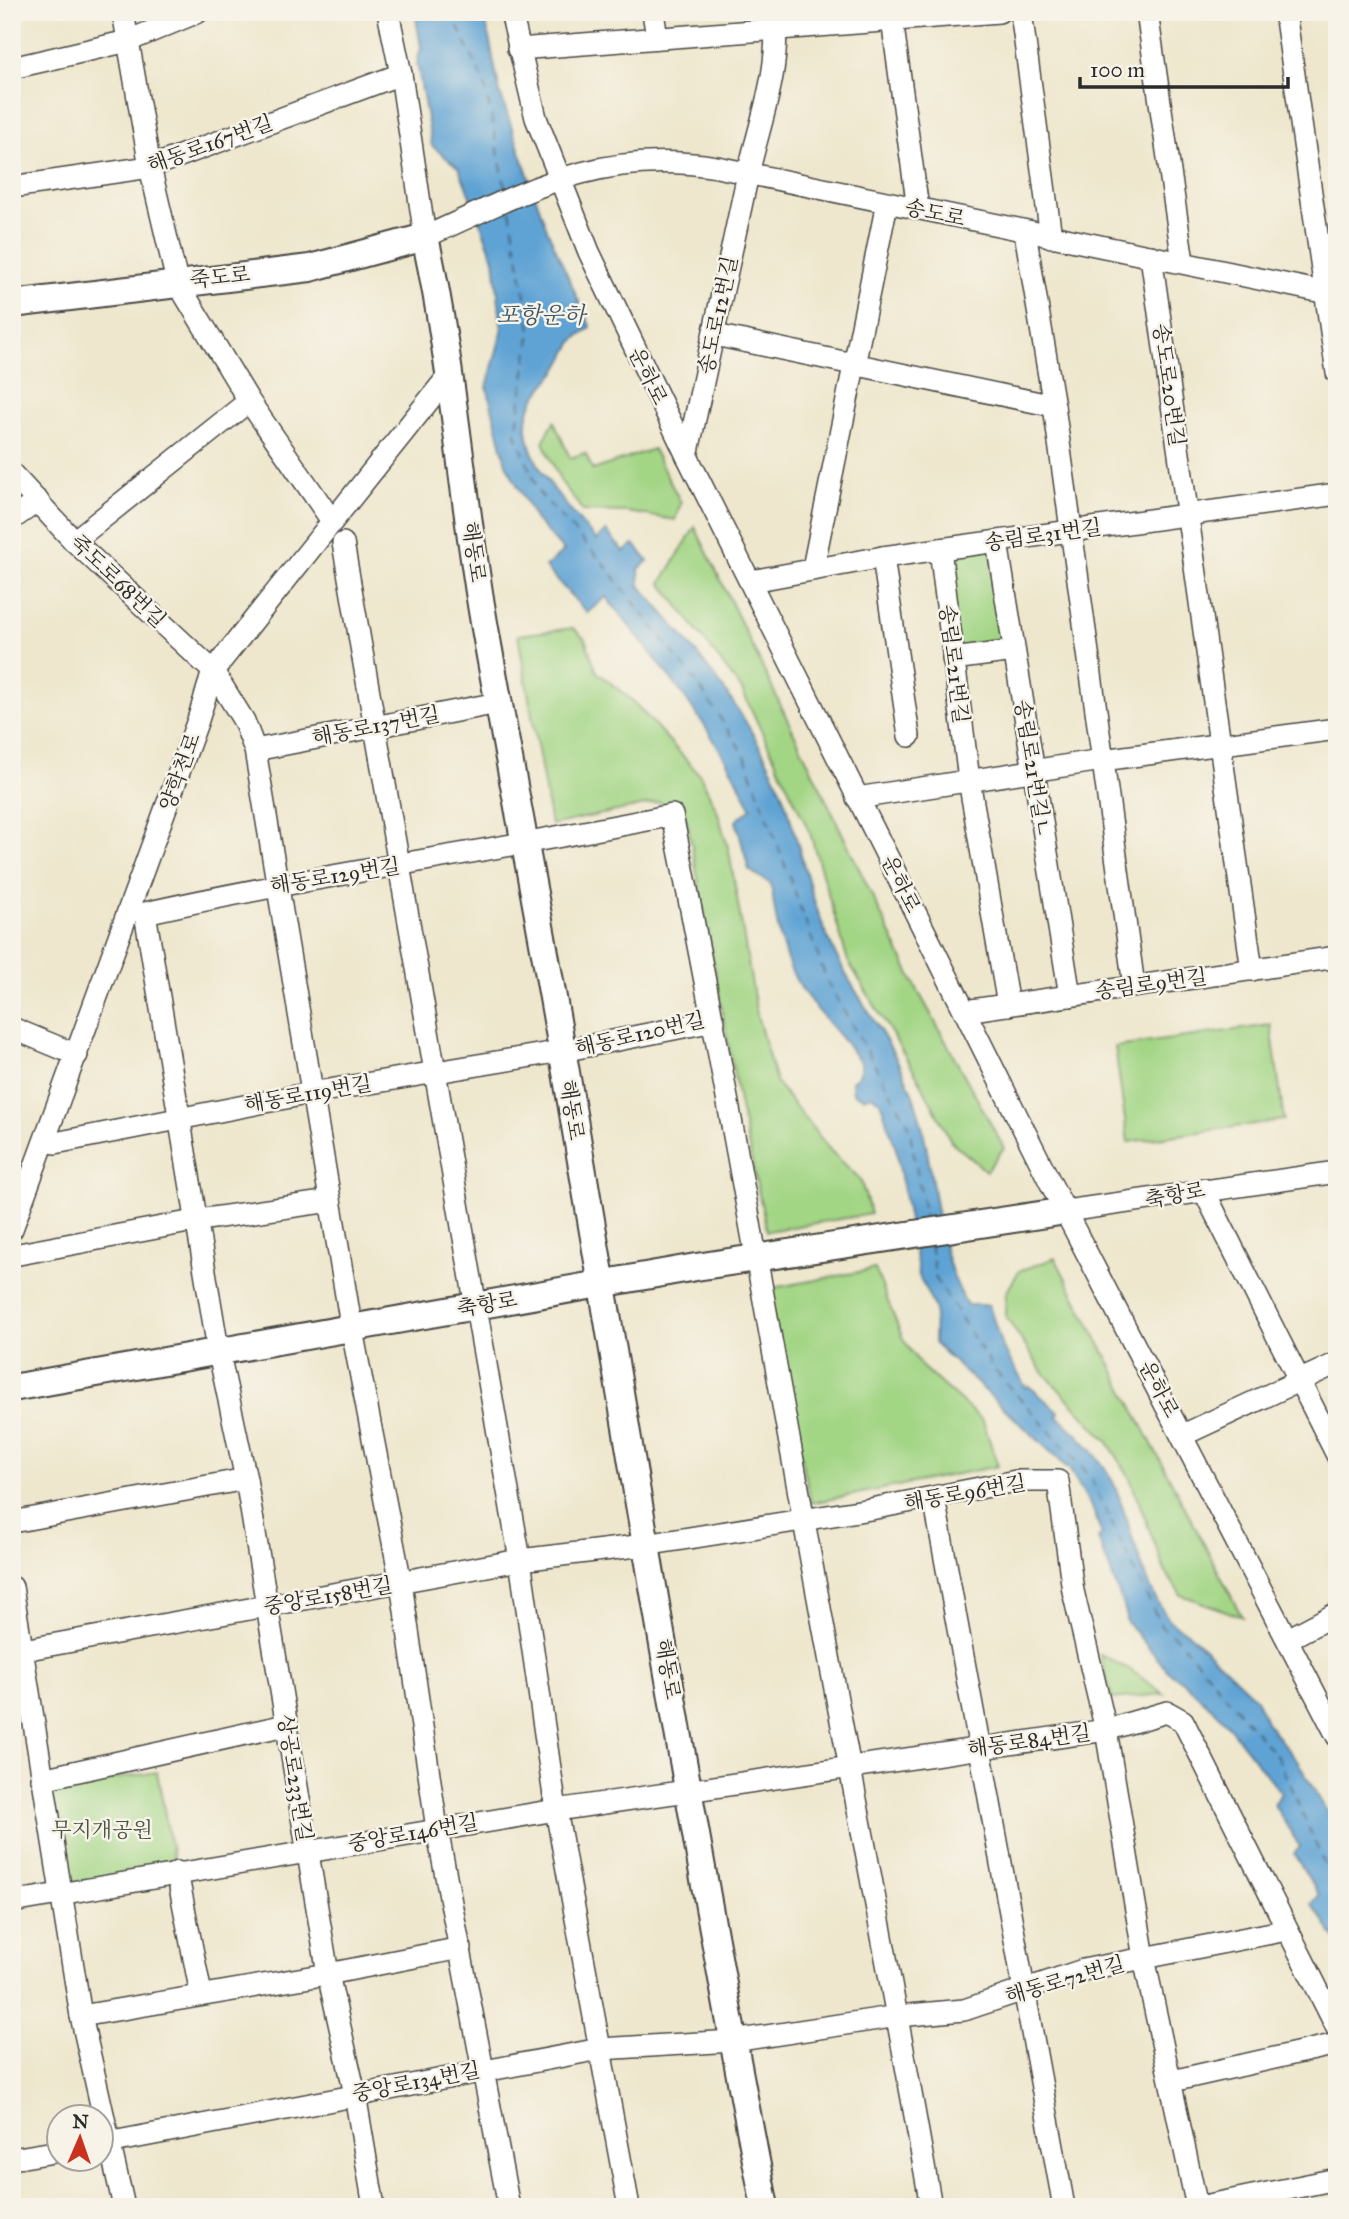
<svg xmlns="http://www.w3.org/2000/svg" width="1349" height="2219" viewBox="0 0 1349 2219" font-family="'IM FELL Great Primer','Noto Serif KR',serif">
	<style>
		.green { fill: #a2d584; stroke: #668058; stroke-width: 2 }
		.water { fill: #5fa3d4; stroke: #456780; stroke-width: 2 }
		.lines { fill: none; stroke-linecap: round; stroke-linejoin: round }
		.ferry { stroke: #3d5566; stroke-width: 2; stroke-dasharray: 9 7; stroke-linecap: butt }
		.minor-casing { stroke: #484743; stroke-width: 24 }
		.major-casing { stroke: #484743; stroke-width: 30 }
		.minor { stroke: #fff; stroke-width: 21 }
		.major { stroke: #fff; stroke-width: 26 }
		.labels { text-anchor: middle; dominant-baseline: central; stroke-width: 5; stroke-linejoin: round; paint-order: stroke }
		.street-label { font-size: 21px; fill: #2b2b2b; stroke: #f7f3e8 }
		.park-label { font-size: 21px; fill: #495641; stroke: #f7f3e8 }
		.water-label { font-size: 23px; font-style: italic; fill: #3d5566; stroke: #f7f3e8 }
	</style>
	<rect width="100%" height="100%" fill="#f7f3e8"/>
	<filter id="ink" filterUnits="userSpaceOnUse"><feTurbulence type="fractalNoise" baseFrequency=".0143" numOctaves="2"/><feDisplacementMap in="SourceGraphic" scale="14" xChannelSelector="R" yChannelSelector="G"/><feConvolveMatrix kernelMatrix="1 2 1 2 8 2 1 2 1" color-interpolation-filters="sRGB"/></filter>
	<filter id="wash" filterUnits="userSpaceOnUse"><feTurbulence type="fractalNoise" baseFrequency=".00686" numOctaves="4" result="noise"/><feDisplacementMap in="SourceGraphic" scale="28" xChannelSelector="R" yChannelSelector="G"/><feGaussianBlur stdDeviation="1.57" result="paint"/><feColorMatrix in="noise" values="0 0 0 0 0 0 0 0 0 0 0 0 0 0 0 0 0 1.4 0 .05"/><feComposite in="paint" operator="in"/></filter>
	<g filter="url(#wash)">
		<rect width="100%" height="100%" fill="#eee7cd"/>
		<!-- green -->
		<g class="green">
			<path d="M554,421L570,458L585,453L593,470L653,449L681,503L675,520L627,512L583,511L560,480L543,442Z"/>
			<path d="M695,527L916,987L1004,1148L986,1171L951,1141L920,1081L848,961L810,833L742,690L661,583Z"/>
			<path d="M994,547L1009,647L959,654L945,554Z"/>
			<path d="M573,628L585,639L597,672L633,701L700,775L717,810L729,851L757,1015L776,1082L831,1151L860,1179L871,1214L767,1231L740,1107L688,825L682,810L659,802L551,825L518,635Z"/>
			<path d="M1271,1025L1284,1120L1128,1142L1115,1047Z"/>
			<path d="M1055,1258L1242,1617L1181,1595L1165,1571L1129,1476L1107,1441L1041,1370L1005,1315L1006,1293L1019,1271Z"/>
			<path d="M875,1269L903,1339L922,1367L983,1421L998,1466L811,1503L767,1289Z"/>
			<path d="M1100,1655L1129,1669L1164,1694L1112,1699Z"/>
			<path d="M157,1772L175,1868L61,1887L40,1791Z"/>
		</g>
		<!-- water -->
		<path class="water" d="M415,12H484L500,93L546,227L591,328C566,341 570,353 555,373C547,383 534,396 530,408C513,453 570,509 596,540L606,531L624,552L634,544L648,561L639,569L640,586C695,649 753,717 783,796C801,846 809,898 832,947C856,1000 896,1045 915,1101C937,1168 931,1242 967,1305H989L1001,1344L1026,1388L1029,1386L1059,1412L1057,1416C1080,1435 1099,1455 1113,1482C1129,1515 1149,1621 1186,1631L1256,1698L1266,1722L1298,1762L1330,1817L1337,1831V1941L1312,1904L1319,1895L1294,1854L1300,1847L1274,1805L1281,1793L1220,1716L1187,1685L1168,1671L1126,1621V1613L1098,1538L1102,1535L1093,1510L1070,1470L934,1343L935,1309L919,1276L896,1149L880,1101L871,1095L864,1098L853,1093L852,1081L860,1074L861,1063C843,1038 821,1016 803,991C781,960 776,921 771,884L749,870L736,821L751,808C715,729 660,664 606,597L587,613L545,567L564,551L535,519L506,464L487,387L502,331L494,259L459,168L432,146L417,63L421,47Z"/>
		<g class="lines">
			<!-- ferry -->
			<g class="ferry">
				<path d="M451,12L485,85L506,191"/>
				<path d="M510,210L531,330L516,434L539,493L604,564L697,683L745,756L828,983L909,1125L925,1218"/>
				<path d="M930,1245L936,1279L995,1371L1089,1475L1161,1626L1179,1640L1278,1758L1337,1893"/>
			</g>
		</g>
	</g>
	<g filter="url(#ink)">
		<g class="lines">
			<!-- minor casing -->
			<g class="minor-casing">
				<g id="minor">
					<path d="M123,12L150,167L177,282L249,401L332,521"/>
					<path d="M388,12L401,74L425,237C527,191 600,148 717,167L1337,295"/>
					<path d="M511,12L536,118L589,252L687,456L1051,1184L1337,1736"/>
					<path d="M653,12L657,38"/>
					<path d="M891,12L918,209"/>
					<path d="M1021,12L1051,237"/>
					<path d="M1147,12L1183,262"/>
					<path d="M1285,12L1337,373"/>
					<path d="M518,49L999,12"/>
					<path d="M12,68L128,41L198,12"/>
					<path d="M12,187L150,167L401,74"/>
					<path d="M1025,232L1054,406L1134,986"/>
					<path d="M1151,256L1252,970"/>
					<path d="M715,335L1054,406"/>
					<path d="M687,456C708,362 727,268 748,174C760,121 782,67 774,12"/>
					<path d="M12,474L74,541L213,671L244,721L255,750L351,1325L401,1583L437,1829L509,2207"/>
					<path d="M12,519L38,501"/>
					<path d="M74,541L249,401"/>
					<path d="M997,542L1070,996"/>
					<path d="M343,543L520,1560L556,1810L629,2207"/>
					<path d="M940,549L969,780L1008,1005"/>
					<path d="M883,557L909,736"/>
					<path d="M813,568L887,203"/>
					<path d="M751,581L883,557L1337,494"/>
					<path d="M953,659L1014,651"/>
					<path d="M255,750L498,703"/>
					<path d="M857,798L1102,760L1337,729"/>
					<path d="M965,1011L1337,957"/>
					<path d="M12,1028L77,1055"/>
					<path d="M55,1143L311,1093L562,1051L714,1021"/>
					<path d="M1203,1189L1337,1455"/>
					<path d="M1066,1211L1337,1172"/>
					<path d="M12,1229L198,720L213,671L450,374"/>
					<path d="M19,1254L199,1220L330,1201"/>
					<path d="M1183,1435L1337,1363"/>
					<path d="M934,1498L1064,2207"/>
					<path d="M12,1522L246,1479"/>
					<path d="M12,1587L81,2016L124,2207"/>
					<path d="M1288,1639L1337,1613"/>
					<path d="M12,1652L520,1560L645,1545L871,1509L1016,1481H1058L1073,1591L1106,1730L1144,1958L1197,2207"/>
					<path d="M42,1779L286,1725"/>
					<path d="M177,1872L201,1994"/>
					<path d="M12,1902L556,1810L1106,1730L1167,1712L1183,1721L1337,2028"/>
					<path d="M81,2016L328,1974L461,1948"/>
					<path d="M1172,2081L1337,2044"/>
					<path d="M102,2144L600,2049L733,2041L898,2016L964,2010L1083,1970L1287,1930"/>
					<path d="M12,2159L60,2151"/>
					<path d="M374,2207L355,2094L328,1974L246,1479L218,1349L145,913C319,874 497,851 672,815C720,1049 761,1286 804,1521C845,1750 892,1977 931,2207"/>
					<path d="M1199,2207L1337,2179"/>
				</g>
			</g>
			<!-- major casing -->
			<g class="major-casing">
				<g id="major">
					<path d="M12,304L310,268L425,237C454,368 462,502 486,634C511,772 538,910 562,1049C628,1435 690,1822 765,2207"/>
					<path d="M12,1388L696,1267L1066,1211"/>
				</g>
			</g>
			<!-- minor -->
			<use href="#minor" class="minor"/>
			<!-- major -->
			<use href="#major" class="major"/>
		</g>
	</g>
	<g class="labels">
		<!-- street labels -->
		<g class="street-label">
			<text transform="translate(210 144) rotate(-20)">해동로167번길</text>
			<text transform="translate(935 213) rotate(12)">송도로</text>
			<text transform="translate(220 277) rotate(-6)">죽도로</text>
			<text transform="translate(718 315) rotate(-78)">송도로12번길</text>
			<text transform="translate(648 376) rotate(64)">운하로</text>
			<text transform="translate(1169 385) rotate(82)">송도로20번길</text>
			<text transform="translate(1043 535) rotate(-8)">송림로31번길</text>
			<text transform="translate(474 552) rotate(82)">해동로</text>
			<text transform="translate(118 581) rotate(44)">죽도로68번길</text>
			<text transform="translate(954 664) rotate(83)">송림로21번길</text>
			<text transform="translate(376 726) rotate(-11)">해동로137번길</text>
			<text transform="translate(1033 769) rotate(81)">송림로21번길ㄴ</text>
			<text transform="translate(180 772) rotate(-70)">양학천로</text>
			<text transform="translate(335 876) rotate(-9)">해동로129번길</text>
			<text transform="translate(901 884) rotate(63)">운하로</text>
			<text transform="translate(1151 984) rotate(-8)">송림로9번길</text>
			<text transform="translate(640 1034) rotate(-13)">해동로120번길</text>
			<text transform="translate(308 1094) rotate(-10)">해동로119번길</text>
			<text transform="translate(572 1110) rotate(81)">해동로</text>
			<text transform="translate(1175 1195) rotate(-11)">축항로</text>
			<text transform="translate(487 1304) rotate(-10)">축항로</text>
			<text transform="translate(1159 1389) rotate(62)">운하로</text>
			<text transform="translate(965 1493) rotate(-10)">해동로96번길</text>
			<text transform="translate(328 1596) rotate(-10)">중앙로158번길</text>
			<text transform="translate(668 1669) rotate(80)">해동로</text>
			<text transform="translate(1029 1741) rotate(-8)">해동로84번길</text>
			<text transform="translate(295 1778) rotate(81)">상공로233번길</text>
			<text transform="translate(413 1833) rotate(-10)">중앙로146번길</text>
			<text transform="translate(1065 1980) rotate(-16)">해동로72번길</text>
			<text transform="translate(416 2082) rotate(-11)">중앙로134번길</text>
		</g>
		<!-- park labels -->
		<g class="park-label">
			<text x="102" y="1830">무지개공원</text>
		</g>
		<!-- water labels -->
		<g class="water-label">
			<text x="541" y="315">포항운하</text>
		</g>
	</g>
	<!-- margin -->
	<rect width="1349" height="2219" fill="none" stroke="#f7f3e8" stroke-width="42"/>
	<!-- north arrow -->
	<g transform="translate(80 2138) rotate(2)"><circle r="33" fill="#f7f3e8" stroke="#a5a39c" stroke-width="2"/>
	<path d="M0-5L12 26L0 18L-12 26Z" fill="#c8321e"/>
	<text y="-10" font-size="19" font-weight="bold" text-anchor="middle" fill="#2b2b2b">N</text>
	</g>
	<!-- scale -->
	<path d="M1080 77v10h208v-10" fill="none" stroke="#2b2b2b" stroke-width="3.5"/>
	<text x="1090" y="77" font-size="21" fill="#2b2b2b" stroke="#f7f3e8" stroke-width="5" paint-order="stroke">100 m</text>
</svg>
